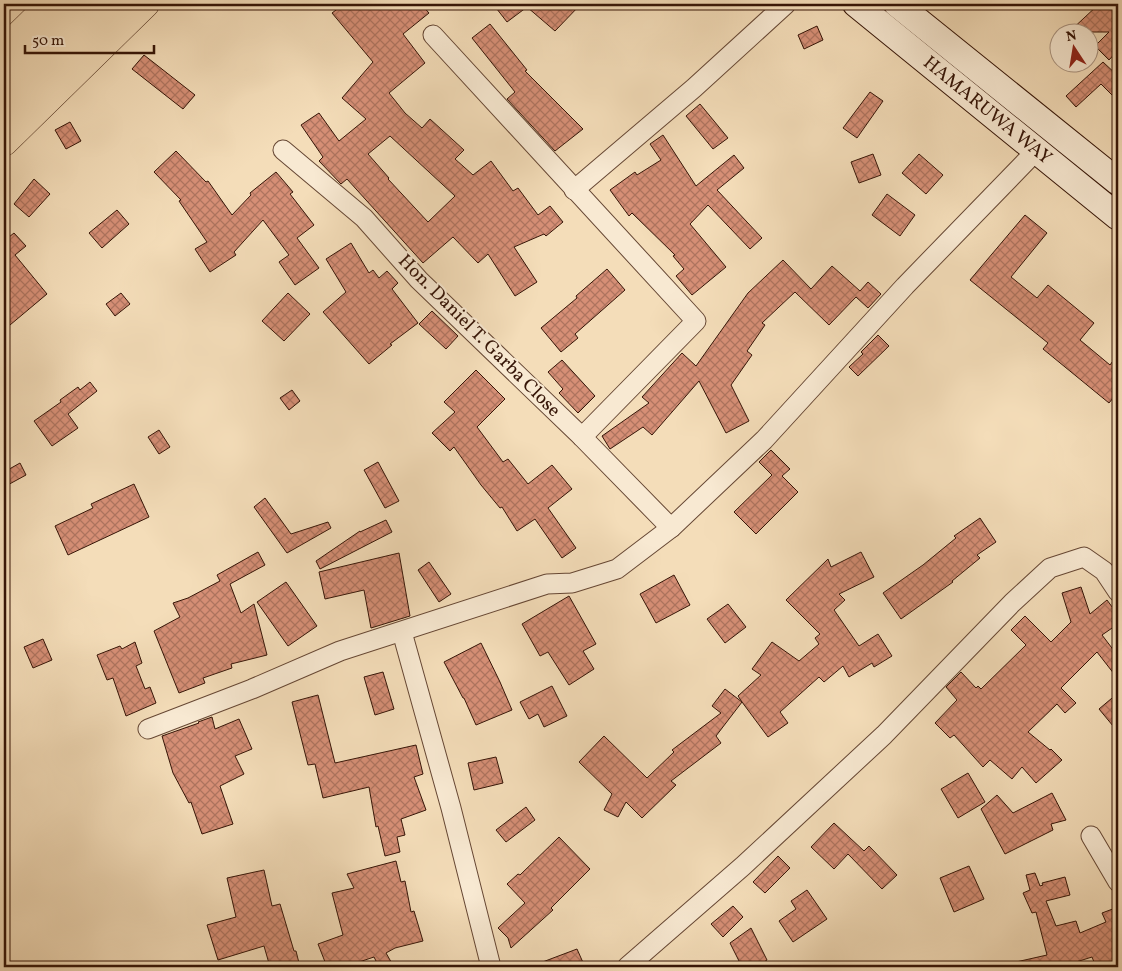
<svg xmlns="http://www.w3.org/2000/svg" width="1122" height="971" viewBox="0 0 1122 971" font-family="Vollkorn,serif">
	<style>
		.building { fill: url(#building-cross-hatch); stroke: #361507; fill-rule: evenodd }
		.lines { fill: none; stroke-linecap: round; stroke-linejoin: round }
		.street-casing { stroke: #664734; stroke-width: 21 }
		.secondary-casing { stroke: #361507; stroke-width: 28 }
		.highway-casing { stroke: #361507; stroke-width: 29 }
		.street { stroke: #f8e9d2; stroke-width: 19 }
		.secondary { stroke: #f8e9d2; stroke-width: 26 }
		.highway { stroke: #f4ddb9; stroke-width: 28 }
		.labels { text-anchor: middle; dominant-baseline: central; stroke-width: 4; stroke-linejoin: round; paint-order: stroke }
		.street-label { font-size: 19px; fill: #361507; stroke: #f8e9d2 }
	</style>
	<defs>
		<pattern id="building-cross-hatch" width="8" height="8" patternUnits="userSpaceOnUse" patternTransform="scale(1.25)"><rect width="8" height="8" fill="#d68f76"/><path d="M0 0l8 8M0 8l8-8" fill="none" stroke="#ae745f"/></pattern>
	</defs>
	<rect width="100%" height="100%" fill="#f4ddb9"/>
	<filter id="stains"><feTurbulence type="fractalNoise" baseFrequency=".004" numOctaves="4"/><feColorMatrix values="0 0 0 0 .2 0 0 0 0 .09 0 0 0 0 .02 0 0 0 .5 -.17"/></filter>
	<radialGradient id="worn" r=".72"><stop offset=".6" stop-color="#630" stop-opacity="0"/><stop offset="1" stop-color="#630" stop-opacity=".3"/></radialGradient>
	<!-- building -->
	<g class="building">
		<path d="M344,4H421L429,13L403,34L425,63L389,93L405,113L422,128L430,119L464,150L455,159L473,175L491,161L513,191L518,188L538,215L550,206L563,222L546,236L544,234L514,247L537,282L515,296L488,254L478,263L453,237L423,263L347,179L341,184L319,161L323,157L301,125L319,113L339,141L366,119L342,98L373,62L332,13ZM390,136L455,196L428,222L388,179L389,178L368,154Z"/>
		<path d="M493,4H581L555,31L527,7L507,22Z"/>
		<path d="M1099,4H1118V50L1109,60L1095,46L1109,32H1069Z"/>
		<path d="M490,24L527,70L525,71L583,129L555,151L507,99L515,92L472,38Z"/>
		<path d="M817,26L823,40L804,49L798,35Z"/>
		<path d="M144,55L195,95L183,109L132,69Z"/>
		<path d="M1103,62L1118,76V101L1101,84L1076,107L1066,96Z"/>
		<path d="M870,92L883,101L857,138L843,128Z"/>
		<path d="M700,104L728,138L713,149L686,116Z"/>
		<path d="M70,122L81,141L66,149L55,130Z"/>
		<path d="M663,135L696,186L734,155L744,168L717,190L762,238L750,249L708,205L690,224L726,267L692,295L676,276L684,269L673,256L675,255L632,213L629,216L610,190L635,172L637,175L661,160L650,144Z"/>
		<path d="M176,151L206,182L208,181L232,215L251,195L250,193L276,172L293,192L290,194L314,225L297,238L319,268L295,285L279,262L289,255L263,220L234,252L236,255L210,272L195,249L207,242L179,201L181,200L154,172Z"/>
		<path d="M873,154L881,175L859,183L851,162Z"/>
		<path d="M919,154L943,175L926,194L902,173Z"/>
		<path d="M34,179L50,194L29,217L14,204Z"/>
		<path d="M887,194L915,215L900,236L872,215Z"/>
		<path d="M117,210L129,224L102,248L89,233Z"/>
		<path d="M1025,215L1047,233L1011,277L1037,298L1048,285L1094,323L1080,340L1110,365L1118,354V392L1109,403L1043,349L1048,343L970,280Z"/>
		<path d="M14,233L26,246L15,255L47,294L4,330V241Z"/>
		<path d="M351,243L369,273L373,270L379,278L387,271L398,283L392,289L418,323L390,344L392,345L369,364L323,312L346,292L326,259Z"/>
		<path d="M783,260L811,289L832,266L860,291L868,282L881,294L868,308L856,297L829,325L795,292L762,323L765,325L747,351L752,355L731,385L749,421L726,433L699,381L652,435L643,427L610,449L602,436L649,403L642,397L682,353L696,366L748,293Z"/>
		<path d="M607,269L625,290L575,334L578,338L561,352L541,328L577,298L576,296Z"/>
		<path d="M121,293L130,304L115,316L106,304Z"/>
		<path d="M288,293L310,314L284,341L262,321Z"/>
		<path d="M432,311L458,336L446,349L419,324Z"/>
		<path d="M878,335L889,346L858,376L849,367L863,354L861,352Z"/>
		<path d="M562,360L595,396L578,413L559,393L563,389L548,372Z"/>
		<path d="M476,370L505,399L477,427L503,462L508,459L528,484L552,465L572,489L548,508L576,548L562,558L535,519L517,531L502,507L500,508L481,485L454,447L450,451L432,433L455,412L444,402Z"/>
		<path d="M90,382L97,391L68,414L78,428L52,446L34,421L61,402L60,400L78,387L80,390Z"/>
		<path d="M292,390L300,401L289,410L280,398Z"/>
		<path d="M159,430L170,447L159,454L148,437Z"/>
		<path d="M771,450L790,469L782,476L798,492L756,534L734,512L772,475L759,462Z"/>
		<path d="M378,462L399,501L385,508L364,470Z"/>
		<path d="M20,463L26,475L4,487V472Z"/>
		<path d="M134,484L149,517L68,555L55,526L93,508L91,504Z"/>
		<path d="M265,498L291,534L328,522L331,528L287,553L254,507Z"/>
		<path d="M980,518L996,542L977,555L980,558L952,581L953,582L901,619L883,593L923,565L956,538L954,536Z"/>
		<path d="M386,520L392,532L320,569L316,561L360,531V532Z"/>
		<path d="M258,552L265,565L230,584L241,613L254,604L267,655L231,664L232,668L203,678L205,683L179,693L154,631L180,617L173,603L188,598L220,581L217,575Z"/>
		<path d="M861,552L874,577L839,594L845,600L834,610L859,646L878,634L892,656L874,667L872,663L849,677L843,666L824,682L819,677L780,712L788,723L768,737L742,702L716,736L721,743L671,781L676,785L642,818L626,802L618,817L604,810L612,794L579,762L604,736L647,778L674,752L672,750L721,713L712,706L725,689L742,702L738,696L761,675L752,669L772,642L799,661L819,644L815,638L820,634L786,600L828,559L831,567Z"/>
		<path d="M399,553L410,616L371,628L364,590L325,599L319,572Z"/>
		<path d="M429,562L451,594L439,602L418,570Z"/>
		<path d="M674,575L690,605L656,623L640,594Z"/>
		<path d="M286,582L317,626L288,646L257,602Z"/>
		<path d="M1081,587L1090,614L1107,600L1118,615V624L1102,635L1118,656V679L1097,652L1061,688L1076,703L1065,713L1057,704L1028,732L1050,750L1051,749L1062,760L1036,783L1022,767L1012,779L990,760L983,767L954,735L950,738L935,723L957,700L946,687L961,672L976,688L978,686L981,689L1026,645L1011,630L1025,616L1051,642L1071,622L1062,593Z"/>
		<path d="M569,596L596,644L583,651L594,669L569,685L548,652L540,656L522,624Z"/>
		<path d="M728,604L746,627L725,643L707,619Z"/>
		<path d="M43,639L52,660L33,668L24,647Z"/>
		<path d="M135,642L142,663L136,666L145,689L150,687L156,703L126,716L113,678L107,680L97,655L120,646L122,649Z"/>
		<path d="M481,643L500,682L512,710L476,725L464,698H463L444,662Z"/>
		<path d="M383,672L394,709L375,715L364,677Z"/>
		<path d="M552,686L567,716L544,727L538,714L529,719L520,702Z"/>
		<path d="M1118,693V732L1099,709Z"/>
		<path d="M318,695L335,763L416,745L423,774L414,777L426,810L401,819L405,835L397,837L400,852L385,856L378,826L376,827L369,787L323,798L315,764L308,765L292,702Z"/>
		<path d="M212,717L215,729L239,719L252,749L235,756L244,774L220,786L233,824L202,834L191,802L189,803L173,773L162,736L199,723L198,722Z"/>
		<path d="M496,757L503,783L474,790L468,763Z"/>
		<path d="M968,773L985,802L958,818L941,789Z"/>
		<path d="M1052,793L1066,820L1051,824L1053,830L1005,854L981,809L997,795L1013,813Z"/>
		<path d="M526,807L535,820L506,842L496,830Z"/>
		<path d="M834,823L864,851L869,846L897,875L882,889L848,854L834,869L811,847Z"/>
		<path d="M559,837L590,869L551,908L553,910L511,948L508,938L498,928L525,903L507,884L518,874L520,875Z"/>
		<path d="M778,856L790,868L765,893L753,882Z"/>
		<path d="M396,861L401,882L405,881L411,912L414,911L423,941L395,948L386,953L394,967H379L374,957L344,967H327L318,944L343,935L332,893L354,888L347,874Z"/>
		<path d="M969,866L984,899L954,912L940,878Z"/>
		<path d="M264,870L272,906L280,904L294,951H296L300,967H270L264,946L218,960L207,925L236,917L227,878Z"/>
		<path d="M1035,873L1040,886L1043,885L1042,883L1065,877L1070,895L1046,901L1056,926L1076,921L1080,933L1106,922L1102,913L1118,907V967H1096L1092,957L1060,967H1017L1016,962L1047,955L1036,912L1032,913L1023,893L1030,890L1026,875Z"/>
		<path d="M807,890L827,919L793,942L779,921L796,909L791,901Z"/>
		<path d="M733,906L743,917L723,937L711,924Z"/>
		<path d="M751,928L767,960L756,967H742L730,943Z"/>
		<path d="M577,949L585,967H532V966Z"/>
	</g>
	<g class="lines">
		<!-- street casing -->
		<g class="street-casing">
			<g id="street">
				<path d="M433,35L696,321L582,437"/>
				<path d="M283,150L364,218L419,280L582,437L671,528"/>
				<path d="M574,190L694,88L786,4"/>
				<path d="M402,632L451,808L491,967"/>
				<path d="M148,729L252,689L340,651L547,584L572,583L617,569L671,528L764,440L905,286L1037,150"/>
				<path d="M1091,836L1118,882"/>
				<path d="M627,967L743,866L884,735L1012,603L1050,568L1084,557L1104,571L1118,592"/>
			</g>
		</g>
		<!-- secondary casing -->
		<g class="secondary-casing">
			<g id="secondary">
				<path id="s1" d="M856,4L1118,217"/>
				<path d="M897,4L1118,182"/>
			</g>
		</g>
		<!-- highway casing -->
		<g class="highway-casing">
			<g id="highway">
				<path d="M4,50L51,4"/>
				<path d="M4,81L84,4"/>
				<path d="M4,112L115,4"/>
				<path d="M4,142L145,4"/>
			</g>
		</g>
		<!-- street -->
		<use href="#street" class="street"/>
		<!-- secondary -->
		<use href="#secondary" class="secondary"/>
		<!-- highway -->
		<use href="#highway" class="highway"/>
	</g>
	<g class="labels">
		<!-- street labels -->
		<g class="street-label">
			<text stroke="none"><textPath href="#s1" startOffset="169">HAMARUWA WAY</textPath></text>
			<text transform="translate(479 336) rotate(45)">Hon. Daniel T. Garba Close</text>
		</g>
	</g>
	<!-- margin -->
	<rect width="1122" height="971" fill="none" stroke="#f4ddb9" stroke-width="20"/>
	<rect x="5" y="5" width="1112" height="961" fill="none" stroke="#361507" stroke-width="2.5"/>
	<rect x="10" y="10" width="1102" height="951" fill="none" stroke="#361507"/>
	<!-- north arrow -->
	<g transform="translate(1074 48) rotate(348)"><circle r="24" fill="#f8e9d2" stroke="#aa9481"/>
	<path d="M0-4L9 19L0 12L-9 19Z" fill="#8f2418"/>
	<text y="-8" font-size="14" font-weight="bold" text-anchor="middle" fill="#361507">N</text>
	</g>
	<!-- scale -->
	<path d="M25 45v8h129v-8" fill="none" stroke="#361507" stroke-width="2.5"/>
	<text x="32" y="45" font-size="15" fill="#361507" stroke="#f8e9d2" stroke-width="4" paint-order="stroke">50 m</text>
	<rect width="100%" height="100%" filter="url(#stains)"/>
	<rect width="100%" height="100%" fill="url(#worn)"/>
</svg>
